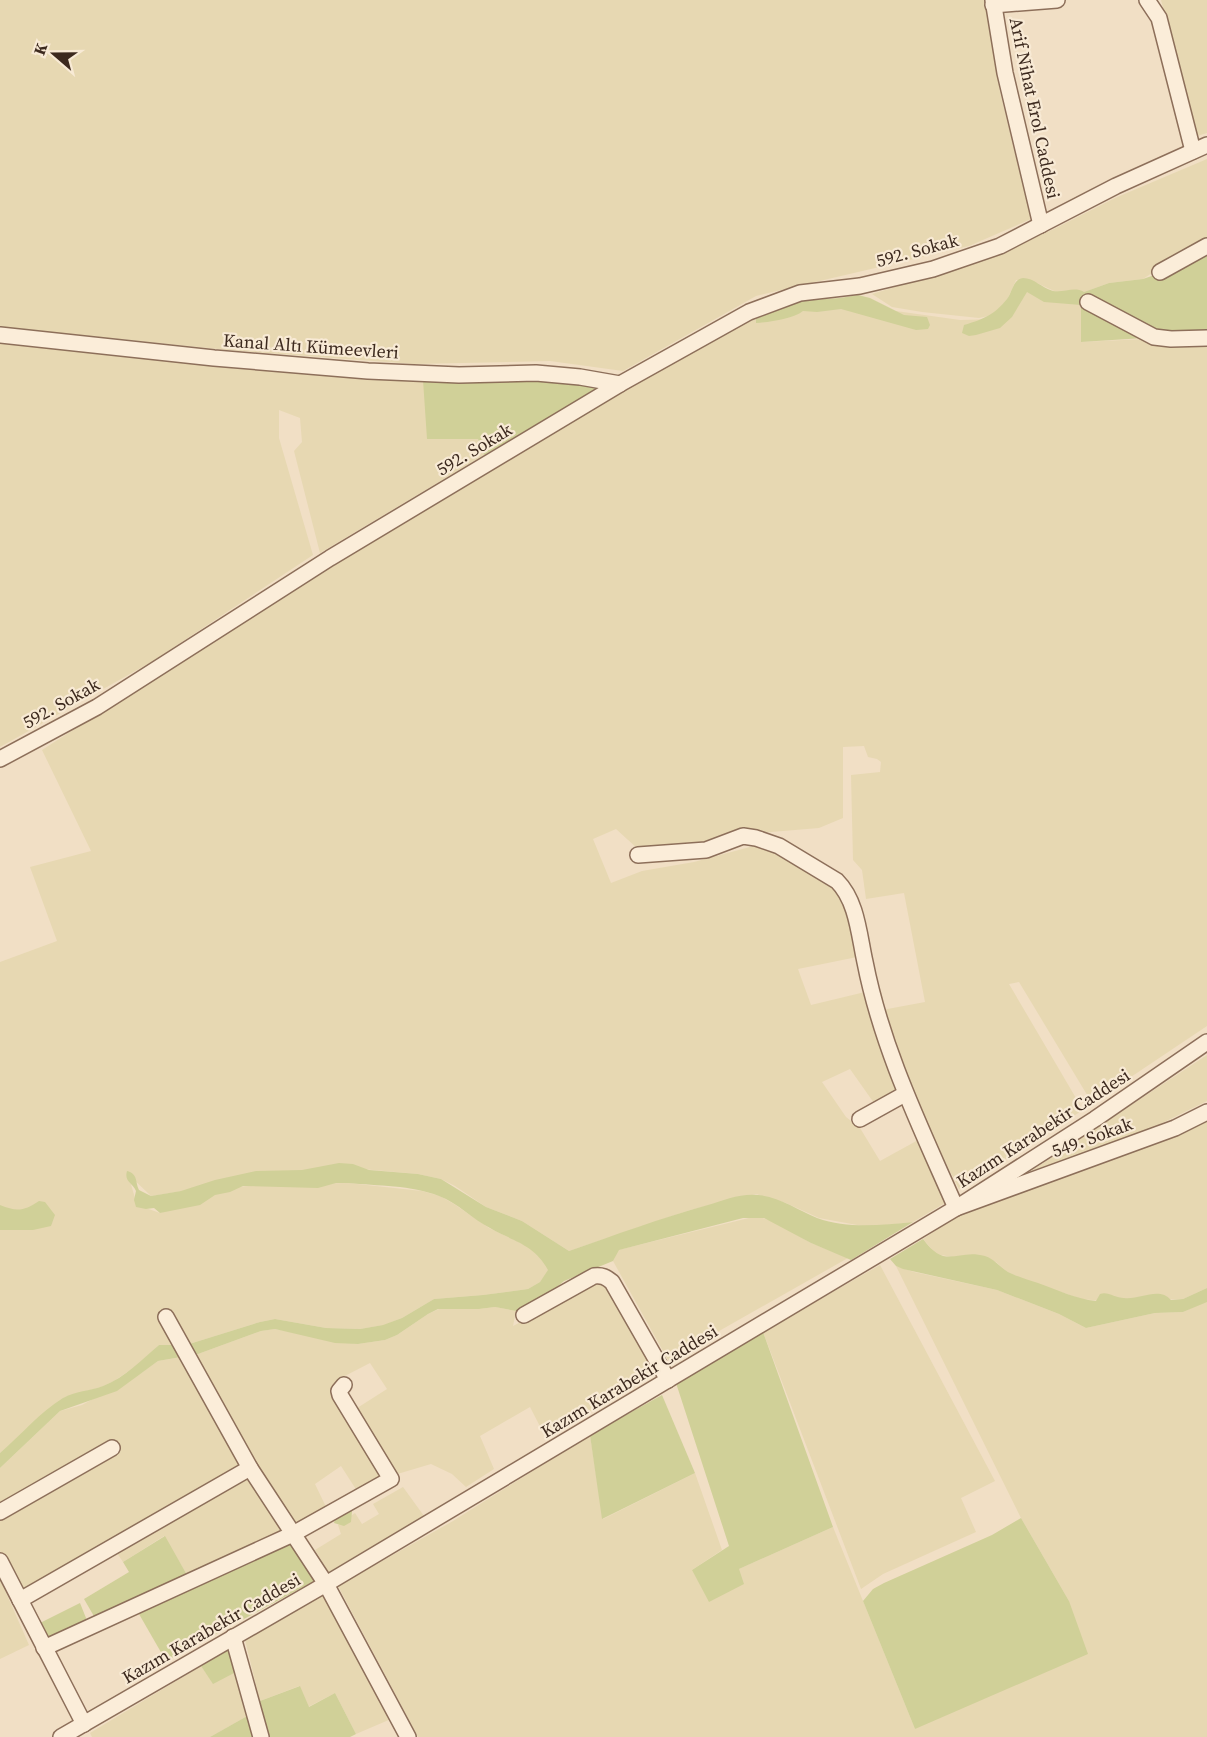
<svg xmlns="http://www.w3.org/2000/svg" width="1207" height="1737" viewBox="0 0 1207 1737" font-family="'Source Serif 4',serif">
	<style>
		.farmland { fill: #e7d8b2 }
		.green { fill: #d0d098 }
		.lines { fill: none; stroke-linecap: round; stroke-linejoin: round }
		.minor-casing { stroke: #8d6f5a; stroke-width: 18 }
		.minor { stroke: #fbedd9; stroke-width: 15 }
		.labels { text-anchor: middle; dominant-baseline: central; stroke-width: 4.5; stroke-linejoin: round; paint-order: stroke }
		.street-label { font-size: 18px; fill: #3c291e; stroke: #f8ead5 }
	</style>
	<rect width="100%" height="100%" fill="#f1dfc5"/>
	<!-- farmland -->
	<g class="farmland">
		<path d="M0,0H985L1000,92L1031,219L969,246L756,296L623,371L550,361L414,364L228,350L0,327Z"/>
		<path d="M1161,0H1207V133L1197,136Z"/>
		<path d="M1207,159V243L1173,259L1143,279L1109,283L1084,292L1054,291L1037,283L1016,280L1008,298L998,310L993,315L979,318L922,312L892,307L872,294L975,263L1054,229L1115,198Z"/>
		<path d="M1025,286L1081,302V342L1145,339L1207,344V1026L1092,1103L1019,982L1009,984L1083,1110L959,1189L926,1124L908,1082L882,1010L925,1002L904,893L866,899L862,870L853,860L851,775L880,772L881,762L877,759L868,757L864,746L843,747V818L819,828L759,833L733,831L683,849H638L616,829L593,839L611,883L642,871L694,862L761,844L833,884L845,903L857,957L798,969L811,1005L865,992L897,1090L874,1103L850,1069L822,1082L846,1117L860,1128L880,1161L920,1139L945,1203L913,1222L868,1227L819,1218L786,1203L756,1194L690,1210L569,1251L522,1221L486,1207L455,1186L441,1179L418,1174L362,1169L195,1189L151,1196L128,1174L137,1205L160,1213L234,1187L276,1184L348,1183L422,1191L440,1196L454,1204L489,1228L529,1247L544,1261L549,1270L540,1282L528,1289L483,1295L434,1299L402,1318L384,1325L360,1329L326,1328L275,1319L260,1322L186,1345H159L136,1366L114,1381L101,1387L65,1397L0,1453V962L57,941L30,867L91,851L42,750L309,578L605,398L742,324L787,308L853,305L960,320L999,319Z"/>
		<path d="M0,342L423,380L478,439L484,455L320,553L294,451L302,442L300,418L279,410V438L313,555L153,661L0,747Z"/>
		<path d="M1207,1055V1101L1148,1130L1028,1173Z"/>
		<path d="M1207,1119V1288L1183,1299L1103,1301L1081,1299L1020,1278L1006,1271L996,1262L975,1255L952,1257L936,1254L923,1239L953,1219L994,1199L1106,1162L1184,1131Z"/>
		<path d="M757,1216L774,1222L811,1243L848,1258L668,1360L613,1261L618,1250Z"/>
		<path d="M880,1265L995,1481L961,1498L976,1532L883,1574L861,1589L763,1332Z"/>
		<path d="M896,1266L914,1272L997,1290L1059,1314L1086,1328L1155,1313L1183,1312L1207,1301V1737H418L338,1586L453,1521L590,1435L603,1519L695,1473L722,1550L692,1570L739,1569L833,1527L915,1729L1069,1601L1021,1518Z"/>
		<path d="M602,1280L619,1305L655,1373L546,1438L530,1407L480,1436L494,1469L466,1487L452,1474L431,1464L394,1475L354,1410L387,1389L370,1363L339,1379L334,1394L385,1475L359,1494L341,1466L315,1484L327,1509L285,1533L187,1575L164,1536L123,1562L117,1553L26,1602L0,1551V1468L60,1411L82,1405L141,1373L158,1361L198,1354L261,1331L275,1329L358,1344L385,1340L397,1335L428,1314L439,1309H479L495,1307L516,1311L513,1326Z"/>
		<path d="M403,1487L424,1516L329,1572L325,1570V1566L315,1550L341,1534L338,1525L355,1513L362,1524L379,1514L373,1504Z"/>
		<path d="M0,1579L29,1645L0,1659Z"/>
		<path d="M323,1594L391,1719L356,1734L335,1693L308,1707L299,1686L260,1701L245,1640Z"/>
		<path d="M201,1666L213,1683L238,1671L249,1715L210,1737H92L90,1733Z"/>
	</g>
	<!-- green -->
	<g class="green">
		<path d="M1207,250V334L1081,342V305L1044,302L1027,292L1012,317L1000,328L976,335L969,336L962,333L964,325C984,319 994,315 1007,299C1012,293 1013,279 1023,278C1034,278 1042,288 1053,291C1064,293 1074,286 1084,292L1109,283L1143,279L1192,262Z"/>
		<path d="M858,295L870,298L904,315L927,317L930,325L928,329L916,330L841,309L817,312L803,311C793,319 770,322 756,323V319L797,301L840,298Z"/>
		<path d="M520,377L603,387L484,455L478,439H427L423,380Z"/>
		<path d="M339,1163L353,1164L369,1170L418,1174L441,1179L486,1207L522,1221L569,1251C615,1235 661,1218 708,1205C723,1200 742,1193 758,1195C779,1197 798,1210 817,1218C848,1229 881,1225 913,1222L851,1260L811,1243L764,1218H743L619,1250L613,1261L564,1281L544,1298L516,1311L495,1307L479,1309H438L428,1314L397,1335L385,1340L358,1344L335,1343L275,1329L261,1331L198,1354L158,1361L117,1391L60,1411L0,1468V1453C21,1435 40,1412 63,1398C75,1391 90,1391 103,1386C126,1377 141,1360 159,1345H186L260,1322L275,1319L326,1328L360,1329L383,1325L402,1318L434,1299L483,1295L528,1289L540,1282L548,1270C534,1244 514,1242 490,1228C472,1219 458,1203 439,1196C411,1185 378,1186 348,1183H336L318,1188L243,1186L230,1192L215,1195L200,1205L160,1213L154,1208L146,1209L136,1207L134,1200L136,1191C132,1182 124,1182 127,1171C138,1174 135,1181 139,1190L151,1196L181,1191L215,1180L256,1171L302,1170Z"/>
		<path d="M39,1201L45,1202L55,1215L51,1226L33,1230H0V1205C17,1212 24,1211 39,1201Z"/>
		<path d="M923,1239C946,1271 957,1248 985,1256C994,1259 1000,1267 1008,1272C1018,1277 1028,1280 1038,1283C1058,1290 1076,1299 1096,1301L1100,1294C1108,1291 1115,1298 1124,1298C1140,1300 1159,1286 1171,1300L1183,1299L1207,1288V1302L1183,1312L1155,1313L1086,1328L1059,1314L997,1290L903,1269L896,1266L890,1259Z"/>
		<path d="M763,1332L833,1527L739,1569L744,1584L709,1602L692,1570L729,1546L676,1383Z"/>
		<path d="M662,1395L695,1473L602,1519L590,1435Z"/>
		<path d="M348,1510L352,1511L351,1522L344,1526L334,1523L335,1519Z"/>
		<path d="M1021,1518L1069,1601L1088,1654L915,1729L863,1601L873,1589L884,1583L992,1535Z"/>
		<path d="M165,1536L187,1575L95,1618L84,1599L129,1572L123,1562Z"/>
		<path d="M294,1538L316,1580L166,1661L139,1614L170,1596Z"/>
		<path d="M80,1603L88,1623L56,1639H45L38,1624Z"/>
		<path d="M230,1647L238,1671L213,1684L201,1666Z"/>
		<path d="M300,1686L309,1707L335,1693L356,1734L350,1737H269L260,1701Z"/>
		<path d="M249,1715L255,1737H210Z"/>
	</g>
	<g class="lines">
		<!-- minor casing -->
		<g class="minor-casing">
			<g id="minor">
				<path d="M993,0L1005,73L1041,225"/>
				<path d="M1147,0L1159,18L1193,151"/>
				<path d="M993,5L1057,0"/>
				<path d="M1160,272L1207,246"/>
				<path d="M1088,302L1154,337L1171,339L1207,338"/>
				<path d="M0,335L214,358L368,371L459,375L536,373L580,377L620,384"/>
				<path d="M0,759L97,707L330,558L620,384L749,312L800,293L860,286L933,269L1000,246L1116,186L1207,145"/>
				<path d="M638,855L706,850L743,836L756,838L779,846L837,881C857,901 859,935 865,962C882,1049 921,1128 956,1208L1175,1128L1207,1112"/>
				<path d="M860,1119L905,1094"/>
				<path d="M524,1315L594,1276C602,1275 606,1277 612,1282L668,1380"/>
				<path d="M166,1317L250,1468L326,1584L408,1737"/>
				<path d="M0,1512L112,1448"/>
				<path d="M0,1561L84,1724"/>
				<path d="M20,1600L250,1468"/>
				<path d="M233,1637L261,1737"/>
				<path d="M44,1648L293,1534L391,1479L340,1395L339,1391L344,1385"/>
				<path d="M61,1737L326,1584L956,1208L1095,1119L1207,1042"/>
			</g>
		</g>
		<!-- minor -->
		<use href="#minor" class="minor"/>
	</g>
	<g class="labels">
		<!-- street labels -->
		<g class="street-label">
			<text transform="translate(1035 108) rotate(78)">Arif Nihat Erol Caddesi</text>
			<text transform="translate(917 250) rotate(-15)">592. Sokak</text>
			<text transform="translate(311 346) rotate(4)">Kanal Altı Kümeevleri</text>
			<text transform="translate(474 449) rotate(-31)">592. Sokak</text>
			<text transform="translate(61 703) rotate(-29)">592. Sokak</text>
			<text transform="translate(1043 1128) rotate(-33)">Kazım Karabekir Caddesi</text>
			<text transform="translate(1092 1137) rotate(-20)">549. Sokak</text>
			<text transform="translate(629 1381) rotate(-31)">Kazım Karabekir Caddesi</text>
			<text transform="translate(211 1628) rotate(-30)">Kazım Karabekir Caddesi</text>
		</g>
	</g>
	<!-- north arrow -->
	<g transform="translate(54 54) rotate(290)" stroke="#f8ead5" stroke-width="4.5" paint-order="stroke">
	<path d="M0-4.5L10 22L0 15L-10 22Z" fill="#3c291e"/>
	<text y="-9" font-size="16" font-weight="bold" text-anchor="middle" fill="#3c291e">K</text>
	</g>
</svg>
